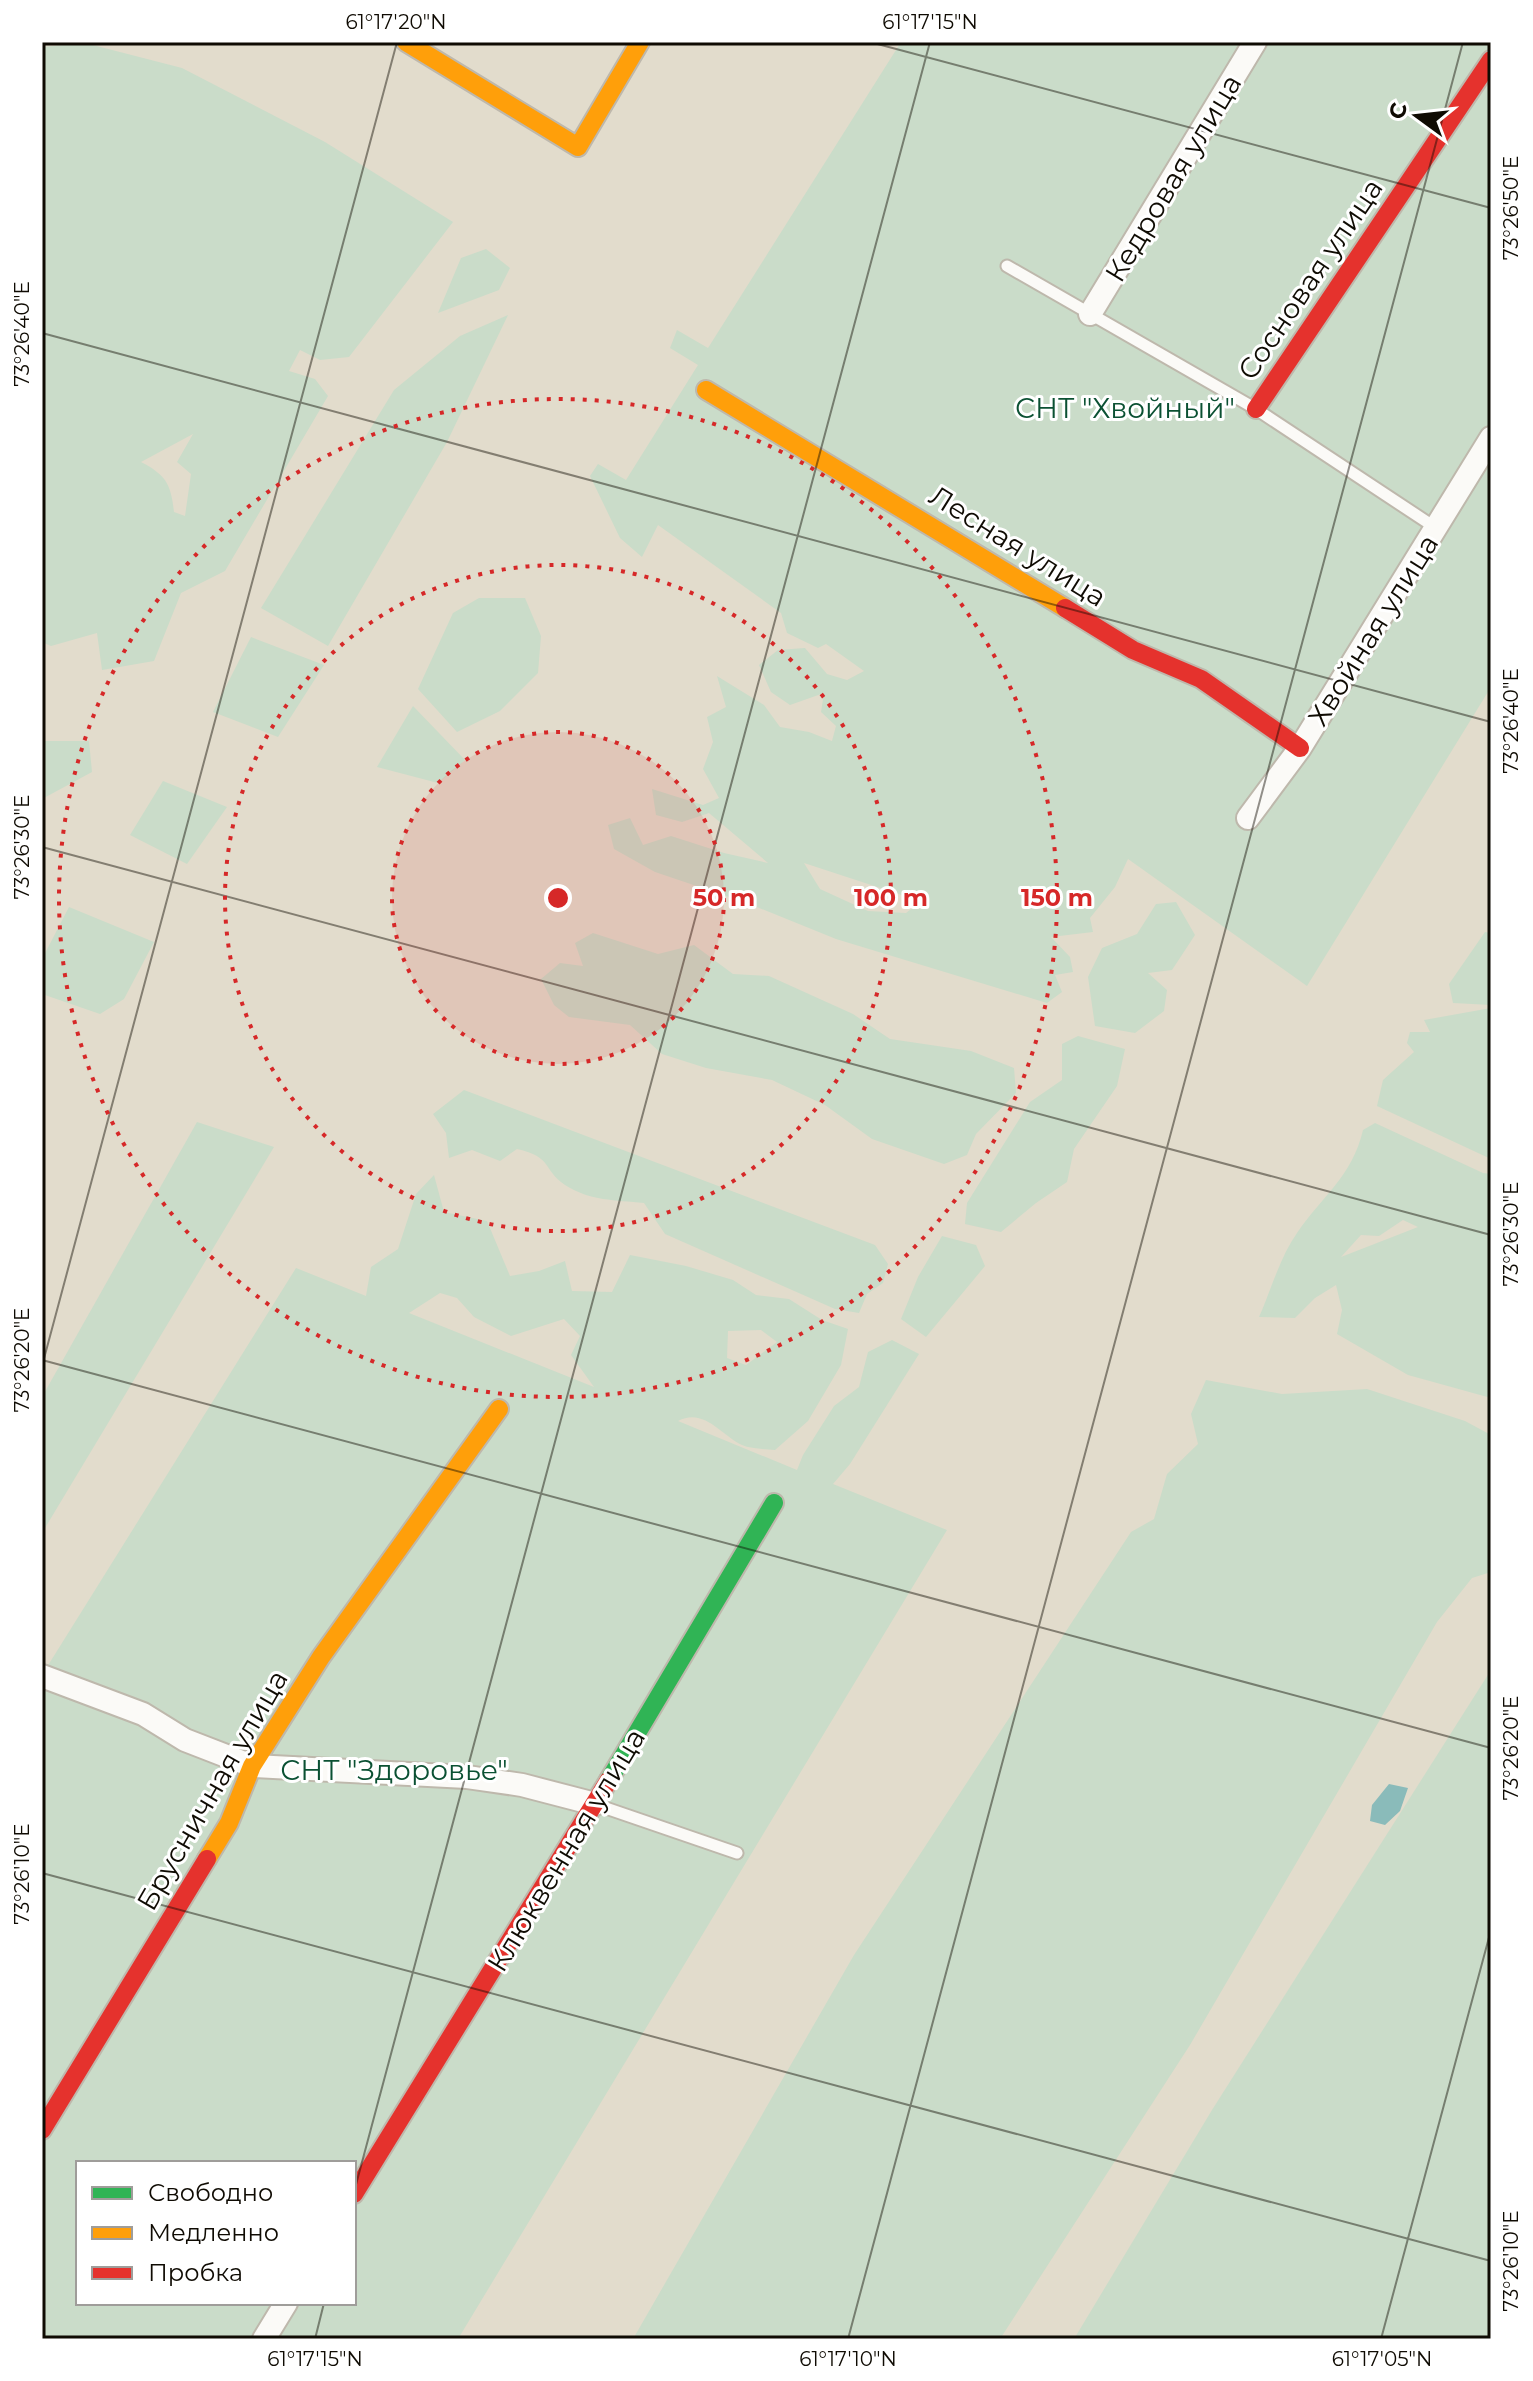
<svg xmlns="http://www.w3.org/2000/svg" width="1533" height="2381" viewBox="0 0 1533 2381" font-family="Montserrat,sans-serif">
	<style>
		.green { fill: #cadcc9; fill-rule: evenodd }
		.water { fill: #8abbba }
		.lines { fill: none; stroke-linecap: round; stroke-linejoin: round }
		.lane-casing { stroke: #beb8ac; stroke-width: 15 }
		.street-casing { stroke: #beb8ac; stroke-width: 26 }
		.fast-casing { stroke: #beb8ac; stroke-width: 22 }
		.slow-casing { stroke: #beb8ac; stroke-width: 22 }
		.jam-casing { stroke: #beb8ac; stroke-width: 22 }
		.lane { stroke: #fbfaf7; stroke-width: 11 }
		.street { stroke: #fbfaf7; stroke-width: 22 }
		.fast { stroke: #30b455; stroke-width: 18 }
		.slow { stroke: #ff9f0a; stroke-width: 18 }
		.jam { stroke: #e5322d; stroke-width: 18 }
		.ticks { fill: none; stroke: #0f0b03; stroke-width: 2; stroke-opacity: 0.45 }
		.ring { fill: none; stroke: #d62828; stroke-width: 4; stroke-dasharray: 4 8 }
		.labels { text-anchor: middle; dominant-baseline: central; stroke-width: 6; stroke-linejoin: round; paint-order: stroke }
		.street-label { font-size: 28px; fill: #0f0b03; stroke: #fff }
		.park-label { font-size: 28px; fill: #0b5133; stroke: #fff }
		.centre { fill: #d62828; stroke: #fff; stroke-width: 4 }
		.ring-label { font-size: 24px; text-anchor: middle; font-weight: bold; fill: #d62828; stroke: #fff; stroke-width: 6; stroke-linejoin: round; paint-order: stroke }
		.neatline { fill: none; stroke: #0f0b03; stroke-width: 3 }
		.ticks-label { font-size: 20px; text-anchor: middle; fill: #0f0b03 }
	</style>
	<rect width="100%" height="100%" fill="#e2dccc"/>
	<!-- green -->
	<g class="green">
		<path d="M901,42H1491V687L1307,986L1128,859L1115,887L1090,918L1093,932L1051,937L1070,957L1073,972L1055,975L1062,992L1047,1003L836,939L747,903L655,872L614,849L608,825L630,818L643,845L671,836L724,853L768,863L709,813L682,822L656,815L652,789L703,805L719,798L703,769L713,742L707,717L726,707L717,676L764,705L780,727L809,732L832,741L836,726L821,712L824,693L790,705L771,692L759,665L778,650L805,648L827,674L847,680L864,671L826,644L818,648L787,633L781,613L658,525L642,557L620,538L590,476L598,464L626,480L698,365L670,348L677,330L708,348ZM804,863L920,901V902L906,913L868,911L820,889Z"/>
		<path d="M85,43L182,68L325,142L453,222L349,357L320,360L300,350L289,371L315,379L328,396L225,571L181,593L154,661L102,670L97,633L51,646L42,642V47ZM193,434L177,462L191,474L185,516L174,512C171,484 166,475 141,462Z"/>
		<path d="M486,249L510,268L499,290L438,313L461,258Z"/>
		<path d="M508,315L447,442L328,646L261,608L394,390L460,336Z"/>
		<path d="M479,598H525L541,636L538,673L500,711L457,732L418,689L453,613Z"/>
		<path d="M251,637L324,665L278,737L213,712Z"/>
		<path d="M413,706L465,760L438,783L377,767Z"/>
		<path d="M42,741H89L92,772L42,799Z"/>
		<path d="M163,781L227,807L187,864L130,835Z"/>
		<path d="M1176,902L1195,935L1172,970L1148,973L1167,990L1164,1011L1135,1033L1095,1026L1088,977L1102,948L1137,934L1156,904Z"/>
		<path d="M69,907L154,942L124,999L100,1014L42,994V959Z"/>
		<path d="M1485,932L1491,933V1005L1453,1003L1449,984Z"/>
		<path d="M593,933L658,954L694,945L733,974L769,976L853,1014L890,1039L971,1051L1014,1068L1016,1093L976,1134L967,1155L944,1164L872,1139L825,1105L772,1080L706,1068L662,1054L630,1025L569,1017L554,1005L541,979L560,963L583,966L575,943Z"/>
		<path d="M1491,1008V1159L1377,1106L1383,1080L1414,1052L1407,1043L1410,1032H1430L1424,1020Z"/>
		<path d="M1078,1036L1125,1049L1117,1086L1074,1149L1067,1182L1036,1203L1001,1232L965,1224L967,1203L1030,1102L1062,1080V1044Z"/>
		<path d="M464,1090L875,1245L888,1264L883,1283L867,1294L859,1313L835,1309L665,1234L644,1203C615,1200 590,1201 565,1185C542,1169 553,1157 517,1149L500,1161L472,1150L449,1158L446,1133L433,1114Z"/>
		<path d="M197,1122L274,1147L42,1533V1397Z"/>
		<path d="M1375,1123L1483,1173L1491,1174V1398L1408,1375L1337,1334L1342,1310L1336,1285L1315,1298L1295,1318L1259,1317C1271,1290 1280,1257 1297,1233C1322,1196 1352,1177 1363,1130ZM1403,1220L1418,1227L1341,1257L1361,1235L1379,1236Z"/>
		<path d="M434,1175L444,1212L487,1221L510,1276L539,1271L565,1261L572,1291L612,1292L630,1255L686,1266L733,1280L756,1295L789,1299L822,1320L848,1329L841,1365L808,1421L775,1450C765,1449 751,1449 742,1445C722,1436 704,1407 678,1421L797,1470L803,1455L834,1406L859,1387L868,1352L892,1340L919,1354L850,1464L833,1484L947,1530L458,2339H42V1675L296,1268L366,1296L371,1267L398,1249L416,1194ZM440,1293L457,1298L474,1317L511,1336L564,1319L580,1336L571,1355L594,1387L409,1313ZM761,1330L777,1342L746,1365L727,1358L728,1331ZM78,2163H354V2303H78Z"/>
		<path d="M942,1236L976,1245L985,1266L926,1337L901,1319L918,1277Z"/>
		<path d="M1206,1380L1282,1394L1367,1389L1465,1421L1491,1435V1572L1472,1578L1437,1622L1190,2045L1000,2339H633L854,1955L1131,1532L1154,1519L1167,1474L1198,1444L1191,1414Z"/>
		<path d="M1491,1670V2339H1074L1212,2110Z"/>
	</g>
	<!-- water -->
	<path class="water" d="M1389,1784L1408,1788L1400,1811L1385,1825L1370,1821L1372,1805Z"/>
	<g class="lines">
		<!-- lane casing -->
		<g class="lane-casing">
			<g id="lane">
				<path d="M1007,266L1256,409L1436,528"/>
				<path d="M597,1805L737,1853"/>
			</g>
		</g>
		<!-- street casing -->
		<g class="street-casing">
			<g id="street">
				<path d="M1090,314L1255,42"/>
				<path d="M1248,818L1300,748L1491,438"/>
				<path d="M42,1676L143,1714L185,1740L252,1766L467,1777L522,1785L595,1804"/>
				<path d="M264,2339L286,2303"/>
			</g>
		</g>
		<!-- fast casing -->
		<g class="fast-casing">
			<path id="fast" d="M609,1780L774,1503"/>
		</g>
		<!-- slow casing -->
		<g class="slow-casing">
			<g id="slow">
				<path d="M406,42L578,147L640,42"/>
				<path d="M706,390L1065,608"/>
				<path d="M207,1859L229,1823L252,1766L321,1657L499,1409"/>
			</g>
		</g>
		<!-- jam casing -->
		<g class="jam-casing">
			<g id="jam">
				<path d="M1256,409L1491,60"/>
				<path d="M1065,608L1133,650L1201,679L1300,748"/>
				<path d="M42,2130L207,1859"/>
				<path d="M354,2194L609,1780"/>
			</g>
		</g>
		<!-- lane -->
		<use href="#lane" class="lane"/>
		<!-- street -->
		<use href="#street" class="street"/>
		<!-- fast -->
		<use href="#fast" class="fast"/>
		<!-- slow -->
		<use href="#slow" class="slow"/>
		<!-- jam -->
		<use href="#jam" class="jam"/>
	</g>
	<!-- ticks -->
	<path class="ticks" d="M870,42L1491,208M42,333L1491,722M42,847L1491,1235M42,1360L1491,1748M42,1366L397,42M42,1873L1491,2261M354,2192L930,42M315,2339L324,2303M848,2339L1463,42M1381,2339L1491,1930"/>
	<!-- distance rings -->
	<circle cx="558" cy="898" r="166" fill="#d62828" fill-opacity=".12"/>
	<g class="ring">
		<circle cx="558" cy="898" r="166"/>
		<circle cx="558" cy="898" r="333"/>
		<circle cx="558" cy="898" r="499"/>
	</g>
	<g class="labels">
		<!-- street labels -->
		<g class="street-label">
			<text transform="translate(1173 178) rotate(-59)">Кедровая улица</text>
			<text transform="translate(1310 279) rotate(-56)">Сосновая улица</text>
			<text transform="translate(1018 546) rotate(32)">Лесная улица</text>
			<text transform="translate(1373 630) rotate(-58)">Хвойная улица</text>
			<text transform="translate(212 1790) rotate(-60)">Брусничная улица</text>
			<text transform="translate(566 1850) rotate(-59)">Клюквенная улица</text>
		</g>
		<!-- park labels -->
		<g class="park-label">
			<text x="1125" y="408">СНТ "Хвойный"</text>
			<text x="394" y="1770">СНТ "Здоровье"</text>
		</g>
	</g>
	<circle cx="558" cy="898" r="12" class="centre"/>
	<g class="ring-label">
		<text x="724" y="906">50 m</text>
		<text x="891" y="906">100 m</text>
		<text x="1057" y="906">150 m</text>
	</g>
	<!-- border -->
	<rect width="1533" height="2381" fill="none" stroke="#ffffff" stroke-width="88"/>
	<!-- legend -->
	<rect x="76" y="2161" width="280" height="144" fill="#ffffff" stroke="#9f9d9a" stroke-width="2"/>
	<rect x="92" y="2187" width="40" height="12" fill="#30b455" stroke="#9f9d9a" stroke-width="2"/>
	<text x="148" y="2201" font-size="24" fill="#0f0b03">Свободно</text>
	<rect x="92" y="2227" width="40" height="12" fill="#ff9f0a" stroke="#9f9d9a" stroke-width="2"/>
	<text x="148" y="2241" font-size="24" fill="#0f0b03">Медленно</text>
	<rect x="92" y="2267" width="40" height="12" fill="#e5322d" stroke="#9f9d9a" stroke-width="2"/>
	<text x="148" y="2281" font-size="24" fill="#0f0b03">Пробка</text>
	<!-- north arrow -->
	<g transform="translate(1417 116) rotate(285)" stroke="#ffffff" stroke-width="6" paint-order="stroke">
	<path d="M0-6L14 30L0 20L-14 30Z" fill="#0f0b03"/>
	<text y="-12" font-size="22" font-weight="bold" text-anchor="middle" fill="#0f0b03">С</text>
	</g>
	<rect x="44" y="44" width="1445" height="2293" class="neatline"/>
	<g class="ticks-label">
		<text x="396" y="29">61°17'20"N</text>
		<text x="930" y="29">61°17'15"N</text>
		<text transform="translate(1511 208) rotate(-90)" y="7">73°26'50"E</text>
		<text transform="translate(22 334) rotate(-90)" y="7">73°26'40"E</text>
		<text transform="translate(1511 721) rotate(-90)" y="7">73°26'40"E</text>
		<text transform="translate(22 847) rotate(-90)" y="7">73°26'30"E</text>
		<text transform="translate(1511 1234) rotate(-90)" y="7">73°26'30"E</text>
		<text transform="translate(22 1360) rotate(-90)" y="7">73°26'20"E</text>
		<text transform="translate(1511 1748) rotate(-90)" y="7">73°26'20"E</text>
		<text transform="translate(22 1874) rotate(-90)" y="7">73°26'10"E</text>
		<text transform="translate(1511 2261) rotate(-90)" y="7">73°26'10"E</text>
		<text x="315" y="2366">61°17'15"N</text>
		<text x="848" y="2366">61°17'10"N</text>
		<text x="1382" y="2366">61°17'05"N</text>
	</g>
</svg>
